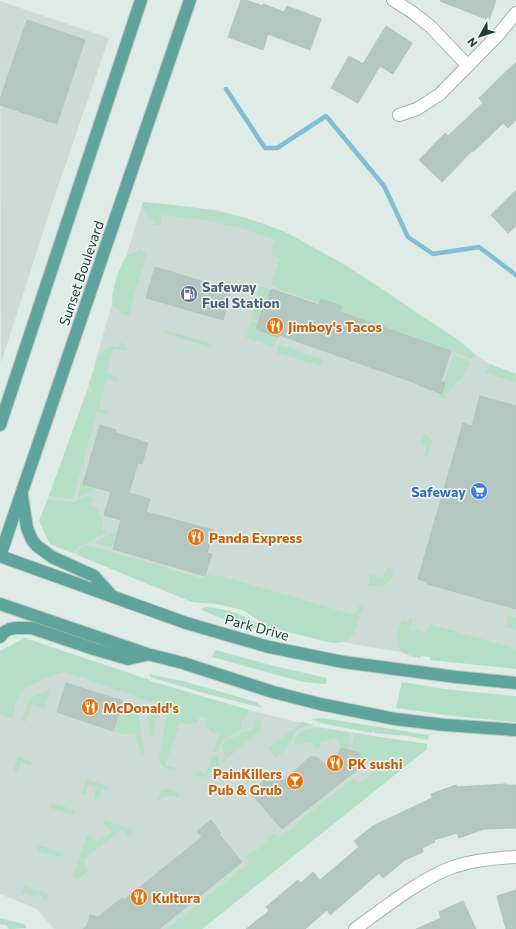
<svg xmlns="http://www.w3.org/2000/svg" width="516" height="929" viewBox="0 0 516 929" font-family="Commissioner,sans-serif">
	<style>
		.built { fill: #ccdbd6 }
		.green { fill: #b5dec6 }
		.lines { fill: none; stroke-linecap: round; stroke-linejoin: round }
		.stream { stroke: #81bdd5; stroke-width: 4.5 }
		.building { fill: #b3c6c0; stroke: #b0c5bf }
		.minor-casing { stroke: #a1b3af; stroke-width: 14 }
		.major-casing { stroke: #c0c8c7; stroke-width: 14 }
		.minor { stroke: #fff; stroke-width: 12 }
		.major { stroke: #5fa49c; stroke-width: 12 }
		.labels { text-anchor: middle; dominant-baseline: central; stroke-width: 3; stroke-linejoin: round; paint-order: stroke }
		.street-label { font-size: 14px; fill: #1e3c38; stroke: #eef7f4 }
		.service-label { font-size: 14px; font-weight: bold; fill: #4e5e75; stroke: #eef7f4; text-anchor: start }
		.food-label { font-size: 14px; font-weight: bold; fill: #c56008; stroke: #eef7f4; text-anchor: start }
		.shop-label { font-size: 14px; font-weight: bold; fill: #366cbe; stroke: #eef7f4; text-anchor: end }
	</style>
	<rect width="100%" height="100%" fill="#deebe7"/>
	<!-- built -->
	<g class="built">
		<path d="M0,1L109,38L52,204L1,363Z"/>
		<path d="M143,202L216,210L249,219L283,231L344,264L373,283L431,323L460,341L476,355L490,364L516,374V663L411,654L342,642L334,643L324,641L269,627L243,610L218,604L192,602L50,544L39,521L49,496L87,391L112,304V296L122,263L126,257Z"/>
		<path d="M25,638L150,681L249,710L323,728L427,744V749L202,929H54L37,909L0,894V651Z"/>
	</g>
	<!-- green -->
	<g class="green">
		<path d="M143,202C190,206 238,212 282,231C292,235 302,241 312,247C345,265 376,284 407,306C430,322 455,336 476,355L474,359L340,312L342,306L322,299L320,303L276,288V286L271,285L280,258L272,255L271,253L275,240L244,229L209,221L162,215L160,225L158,226L153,225L155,221C147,217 141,211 143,202Z"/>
		<path d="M139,248L145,252L146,254L129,316C124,314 117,311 114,306C108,299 120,263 127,256C130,253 133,252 138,252Z"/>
		<path d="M260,286L271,289L266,306L264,305L258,321L251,319Z"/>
		<path d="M251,321L258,323L256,329L278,337L274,347L246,338Z"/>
		<path d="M164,330L210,343L211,345L208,346L166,334Z"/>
		<path d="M120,342L125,345L127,350L125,351L113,349L107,374L119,377V380L117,382L106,379L99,409L107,411L108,414L107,415L97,412L73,499L49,496L87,391L92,392L93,388L89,386C92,377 97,352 106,348C110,346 115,347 119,347Z"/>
		<path d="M279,344L323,360L321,366L277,353Z"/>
		<path d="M454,355L471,362L461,378L451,388L444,399L438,396L440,393H442L445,383L444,382Z"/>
		<path d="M490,364L516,374V382L485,373Z"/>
		<path d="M424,434L430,438L432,442L428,455L426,456L424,455L426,446L421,444Z"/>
		<path d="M81,484L95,487L94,490L77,498Z"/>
		<path d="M87,496L93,498L91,505L96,507L103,524L101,529L108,532L77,548L74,553L50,544L39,521L48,499L73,502Z"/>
		<path d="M112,533L116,534L113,545H111V547L93,543Z"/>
		<path d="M88,545L204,579H205L206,574L217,577L218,575L354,615L359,606L360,605L363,608L354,633L349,639L346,641L334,643L324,641L269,627L243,610L218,604L192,602L76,554L78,550Z"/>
		<path d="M387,567L392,569C394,573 394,574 391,578C384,588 379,587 368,585L370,574L382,578Z"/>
		<path d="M204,607C226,608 240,613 259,625L260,630L221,618L201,610Z"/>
		<path d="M508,615L516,617V630L505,627Z"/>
		<path d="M409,618L413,619L409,630L415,632L416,630L426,633L430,624L516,649V669L430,660V657L421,656L420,658C405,656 394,651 398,633C399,628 399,625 403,621L408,622Z"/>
		<path d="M25,638L27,639L26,641H28V639L144,678V679L146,678L150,681L249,710L247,716L241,722L242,728L240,730L224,739L221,743L218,752H213L219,735L210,732L209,728L205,727L207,719L199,717L197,724L192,722L190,725L180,722L165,765L176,768L174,771C166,770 160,766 159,757L167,713L163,706L66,672C58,672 25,686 21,693C16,698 15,710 13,717L10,718L0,714V651Z"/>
		<path d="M215,650L274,666L327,678L326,684L304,682L288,678L212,657Z"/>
		<path d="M149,674L187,682L256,702L263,708L204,693L150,677Z"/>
		<path d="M402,682L452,690L516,696V722L453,716L396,708Z"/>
		<path d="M51,688L44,708L32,704L26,721L23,722L22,719L30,698Z"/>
		<path d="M123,701L133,705L136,706L138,710L141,735L145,751L143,756L141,754L135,732L126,735L113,731Z"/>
		<path d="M150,710L153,712L157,717L153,736H150L148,713Z"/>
		<path d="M322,718L429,735L428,740L408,736L374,733V731H373L372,733L320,723L312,719Z"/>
		<path d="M256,719L261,721L262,727L260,730L223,762L224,752L222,747L224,743L229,739L239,735L243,732L252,730L255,726L253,720Z"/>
		<path d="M303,722L313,725C288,729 298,736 285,750C282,753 278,756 275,758L268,748L297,726Z"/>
		<path d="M323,728L351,733L348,750L340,748V742L338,737L320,742L321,746L318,749L314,748L313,743L295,744C294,729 311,728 323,728Z"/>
		<path d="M355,734L427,744V749L202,929H167L249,863L245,856L251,852H254L268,841L267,839L274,833L280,837C285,833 291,830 297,826V823L353,778L359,784L376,770L369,760L366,763L357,752L351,750Z"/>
		<path d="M217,755L219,761V765L204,777L196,776L195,772L197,771L206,774L212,756Z"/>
		<path d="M18,756L31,762V763H32L31,766L21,762L18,771H15L14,769Z"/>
		<path d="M86,779L96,782L108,787L107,791L102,789L99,798L96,799L94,797L97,787L89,784L86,794H82V792Z"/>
		<path d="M165,788L179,793L180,796L177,799L174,796L164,797L157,801L162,790V791L165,790Z"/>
		<path d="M54,803L74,810L75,814L72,815L51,808V804Z"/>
		<path d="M104,820L132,829L134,833L128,837L122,829L83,860L89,870L78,879H75L73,876L87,836H91L96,843L111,832L103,822Z"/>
		<path d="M39,845L61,852V856L57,857L38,851L36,847Z"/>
		<path d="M24,886L46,893L48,895L46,901L42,896L38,895L35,897L21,893Z"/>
		<path d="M0,918L26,925V928L9,929L6,925L0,924Z"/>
	</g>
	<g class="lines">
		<!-- stream -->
		<path class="stream" d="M226,89L265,148H277L326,116L384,186L408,237L433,254L479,247L516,275"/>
	</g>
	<!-- building -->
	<g class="building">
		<path d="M241,0H245L263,6V4L284,12L287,6L321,19L310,50L268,34L263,50L228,37Z"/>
		<path d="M441,0H496L489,20L440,1Z"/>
		<path d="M27,20L85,40L57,124L0,105V99Z"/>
		<path d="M386,26L412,43L393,74L380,66L358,103L331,88L349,56L363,64Z"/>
		<path d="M516,62V120L508,128L503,123L473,152L472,151L442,182L419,160L445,133L448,136L483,103L479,98Z"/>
		<path d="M516,190V226L508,233L491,215Z"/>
		<path d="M155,267L231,290L223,320L146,298Z"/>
		<path d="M271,289L319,305L321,299L342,306L340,312L451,351L441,381L445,383L442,394L418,385V384L279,335L278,337L256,329L264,305L266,306Z"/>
		<path d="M480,396L516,406V609L427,584L428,582L418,579L463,423L472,426Z"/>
		<path d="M100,425L116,430V433L148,443L142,464L138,463L129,493L150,499L146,512L214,530L207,553L212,554L205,576L113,549L121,520L104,515L111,492L83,484Z"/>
		<path d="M66,683L123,701L113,731L57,712Z"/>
		<path d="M341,748L357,752L366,763L282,829L250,792L276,772L283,781L311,756L318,758L327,766L337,756Z"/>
		<path d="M506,784V785H516V828L484,829L459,838L457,833L434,840L435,842L422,848L423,852L405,860L383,878L379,873L330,915L327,910L305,929H246L269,911L266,907L298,880L301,883L313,872L320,880L359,847L354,841L373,826L432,798L431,794L456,785L457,787Z"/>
		<path d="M211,820L221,833L219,834L242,862L159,929H83L87,926L90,915L98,917L122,898L124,900L202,837L197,831Z"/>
		<path d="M516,890V929H506L497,896Z"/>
		<path d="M463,901L476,929H416L441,918L439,912Z"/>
	</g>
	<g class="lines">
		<!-- minor casing -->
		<g class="minor-casing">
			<g id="minor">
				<path d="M393,0L412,12L431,27L468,66"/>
				<path d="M399,115L417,109L440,94L498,35L516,13"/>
				<path d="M355,929C384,908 420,879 453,867C474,860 495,858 516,857"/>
			</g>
		</g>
		<!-- major casing -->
		<g class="major-casing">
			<g id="major">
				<path d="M0,425L141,0"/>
				<path d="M22,496L27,528L32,540L37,546L52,557L94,576L111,595"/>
				<path d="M0,556L190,0"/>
				<path d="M0,556L186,623L269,647L343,662L456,677L516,683"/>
				<path d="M0,604L147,654L183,663L273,692L320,704L395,719L445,725L516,730"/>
				<path d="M0,637L4,632L10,629L16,628H32L94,649L128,659L146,655"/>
			</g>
		</g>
		<!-- minor -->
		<use href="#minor" class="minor"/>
		<!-- major -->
		<use href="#major" class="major"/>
	</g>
	<!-- icons -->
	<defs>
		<g id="fuel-disc" transform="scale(0.9)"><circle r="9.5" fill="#5c6f8a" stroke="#eef7f4"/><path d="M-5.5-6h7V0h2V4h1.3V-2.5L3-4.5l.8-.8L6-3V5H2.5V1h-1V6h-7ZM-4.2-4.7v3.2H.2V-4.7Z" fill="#fff"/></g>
		<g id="restaurant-disc" transform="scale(0.9)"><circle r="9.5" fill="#e8710a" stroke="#eef7f4"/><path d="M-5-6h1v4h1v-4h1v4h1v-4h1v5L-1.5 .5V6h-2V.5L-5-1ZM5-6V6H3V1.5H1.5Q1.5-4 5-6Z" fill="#fff"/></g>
		<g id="supermarket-disc" transform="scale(0.9)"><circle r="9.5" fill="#3f7fe0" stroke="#eef7f4"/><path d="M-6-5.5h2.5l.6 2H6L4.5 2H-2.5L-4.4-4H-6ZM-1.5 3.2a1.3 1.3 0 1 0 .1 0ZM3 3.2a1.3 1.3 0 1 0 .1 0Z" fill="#fff"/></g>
		<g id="bar-disc" transform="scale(0.9)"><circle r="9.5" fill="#e8710a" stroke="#eef7f4"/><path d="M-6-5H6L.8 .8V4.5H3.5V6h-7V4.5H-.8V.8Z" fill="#fff"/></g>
	</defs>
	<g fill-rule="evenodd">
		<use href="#fuel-disc" x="189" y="294"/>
		<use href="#restaurant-disc" x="275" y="326"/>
		<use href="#supermarket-disc" x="479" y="491"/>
		<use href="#restaurant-disc" x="196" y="537"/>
		<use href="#restaurant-disc" x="90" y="707"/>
		<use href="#restaurant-disc" x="335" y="763"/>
		<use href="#bar-disc" x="295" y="781"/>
		<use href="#restaurant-disc" x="139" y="897"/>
	</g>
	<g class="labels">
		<!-- street labels -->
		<g class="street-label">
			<text transform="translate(81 273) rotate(-71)">Sunset Boulevard</text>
			<text transform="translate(257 627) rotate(15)">Park Drive</text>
		</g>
		<!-- service labels -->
		<g class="service-label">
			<text x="202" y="286">Safeway<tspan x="202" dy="16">Fuel Station</tspan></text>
		</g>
		<!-- food labels -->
		<g class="food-label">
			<text x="288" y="326">Jimboy's Tacos</text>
			<text x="209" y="537">Panda Express</text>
			<text x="103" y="707">McDonald's</text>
			<text x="348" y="763">PK sushi</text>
			<text x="282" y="773" text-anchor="end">PainKillers<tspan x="282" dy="16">Pub &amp; Grub</tspan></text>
			<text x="152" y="897">Kultura</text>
		</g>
		<!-- shop labels -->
		<g class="shop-label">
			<text x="466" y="491">Safeway</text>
		</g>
	</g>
	<!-- north arrow -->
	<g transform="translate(480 36) rotate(231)" stroke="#eef7f4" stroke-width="3" paint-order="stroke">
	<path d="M0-3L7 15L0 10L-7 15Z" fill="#1e3c38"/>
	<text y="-6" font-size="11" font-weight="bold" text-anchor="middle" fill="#1e3c38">N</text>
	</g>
</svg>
